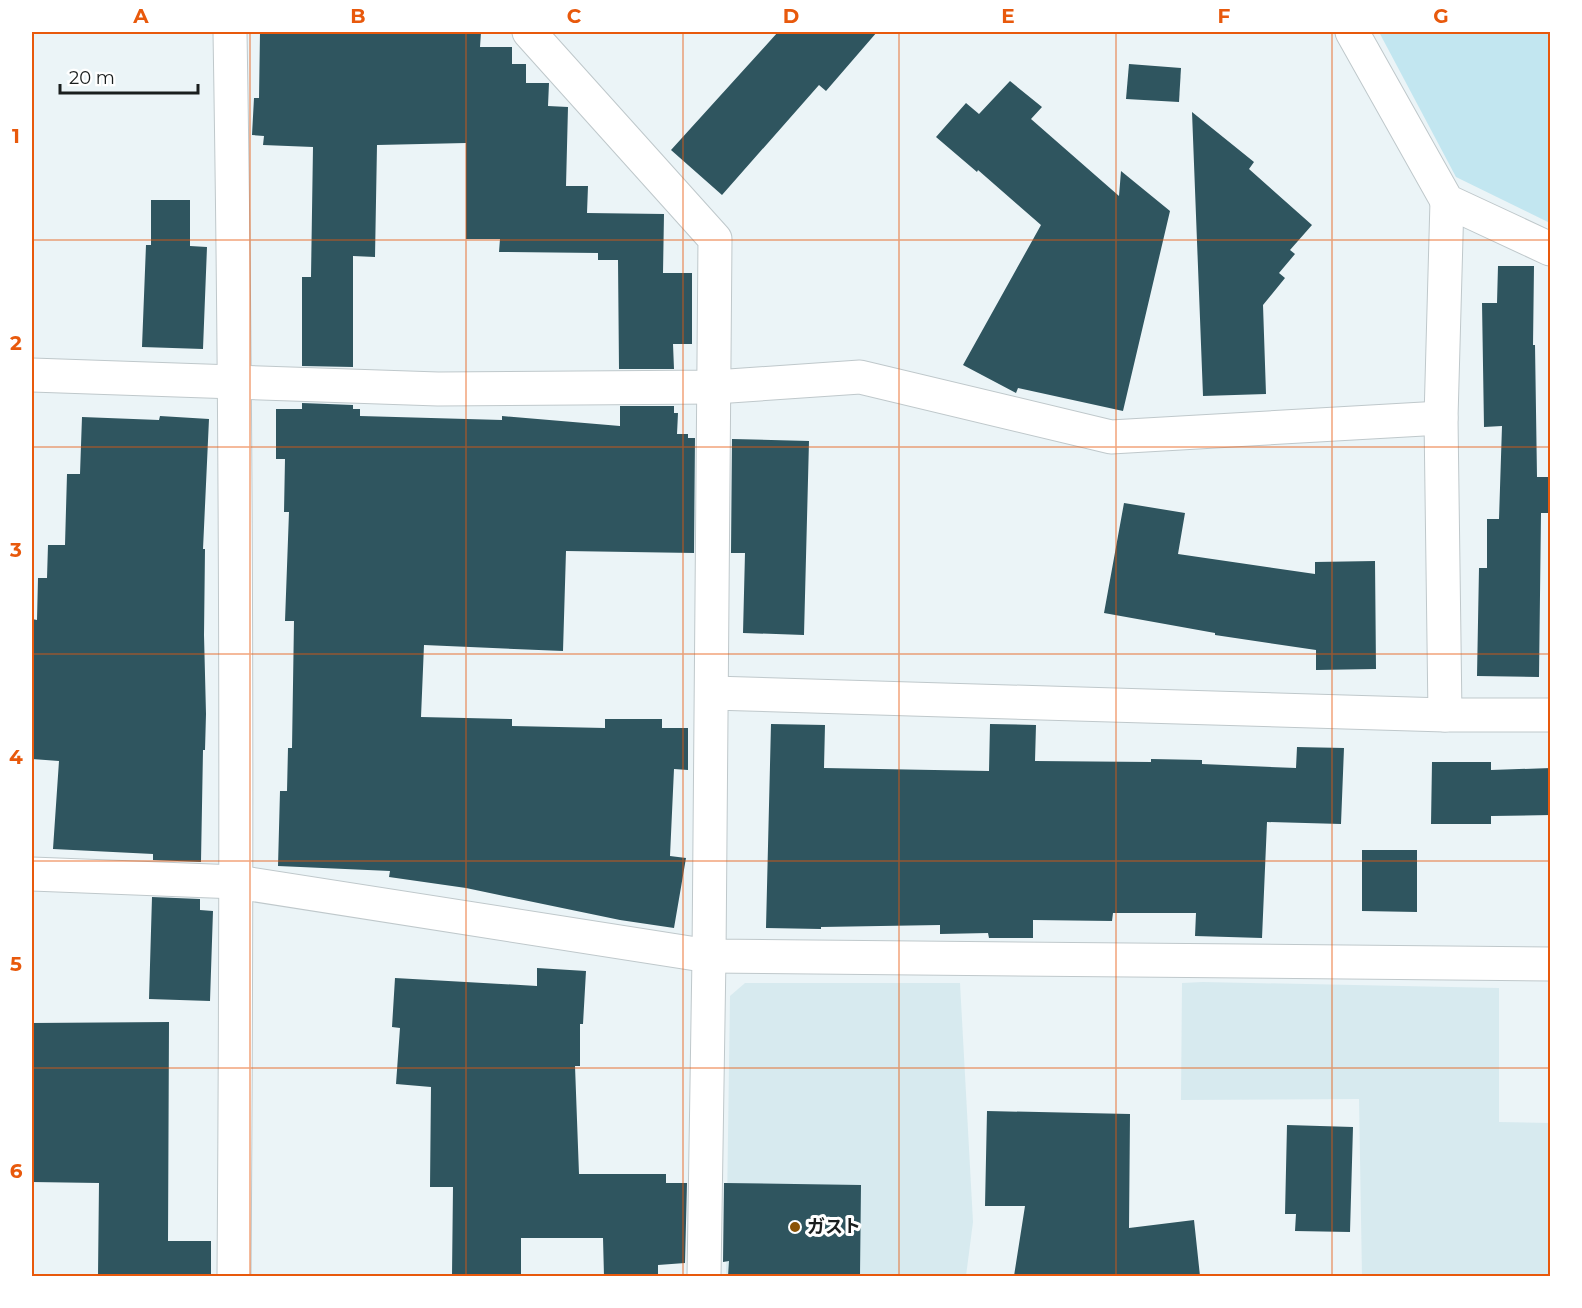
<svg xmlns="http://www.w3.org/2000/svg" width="1582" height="1308" viewBox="0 0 1582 1308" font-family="Montserrat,'Noto Sans JP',sans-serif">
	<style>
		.built { fill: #d7eaef }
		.green { fill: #c2e6f0 }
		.building { fill: #2f555f }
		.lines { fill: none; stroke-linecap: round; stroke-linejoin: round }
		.street-casing { stroke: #bfc8cb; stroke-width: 35 }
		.street { stroke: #fff; stroke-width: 33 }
		.grid { fill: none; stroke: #e8590c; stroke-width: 1.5; stroke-opacity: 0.55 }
		.poi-dot { fill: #8a5305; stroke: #fff; stroke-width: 2 }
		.labels { text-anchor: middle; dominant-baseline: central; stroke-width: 6; stroke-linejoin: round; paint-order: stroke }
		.poi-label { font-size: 18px; font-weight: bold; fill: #1a1e1e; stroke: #fff; text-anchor: start }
		.neatline { fill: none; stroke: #e8590c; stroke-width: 2 }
		.grid-label { font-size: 20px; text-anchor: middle; font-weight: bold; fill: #e8590c }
	</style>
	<rect width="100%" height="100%" fill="#ebf4f7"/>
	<!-- built -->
	<g class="built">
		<path d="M1203,982L1499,988V1122L1550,1123V1276H1362L1359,1099L1181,1100L1182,983Z"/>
		<path d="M745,983H960L973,1222L966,1276H726L730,996Z"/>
	</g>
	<!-- green -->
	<path class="green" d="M1379,32H1550V223L1456,177Z"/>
	<!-- building -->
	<g class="building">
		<path d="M260,32H481L480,47H512V64H526V83H549L548,106L568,107L566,186H588L587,213L664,214L663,273H692V344H673L674,369H619L618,260H598V253L499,252L500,239H466V143L377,145L375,257L353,256V367L302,366V277H311L313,147L263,145L264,136L252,135L254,98H259Z"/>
		<path d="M778,32H877L826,91L819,85L722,195L671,150Z"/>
		<path d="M1129,64L1181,68L1179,102L1126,99Z"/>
		<path d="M1010,81L1042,107L1031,119L1119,196L1121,171L1170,211L1123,411L1018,388L1016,393L963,365L1041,225L978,170L977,172L936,137L966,103L979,114Z"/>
		<path d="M1192,112L1254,162L1249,169L1312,225L1290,250L1295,254L1279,273L1285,278L1263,305L1266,394L1203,396Z"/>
		<path d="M151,200H190V246L207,247L203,349L142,347L146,245H151Z"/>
		<path d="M1498,266H1534L1533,345H1535L1537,477H1549L1548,513H1541L1539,677L1477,676L1479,568H1487V519H1499L1502,426L1484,427L1482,303H1497Z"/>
		<path d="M302,403L353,405V409H360V416L502,420V416L620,426V406H674V413H678L677,434H688V438H695L694,553L566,551L563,651L424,645L421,717L512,719V726L605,728V719H662V728H688V770L674,769L670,856L686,858L674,928L620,920L466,888L389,877L390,871L278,866L280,791H287L288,748H292L294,621H285L289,512H284L285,459H276V409H302Z"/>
		<path d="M160,416L209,419L203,549H205L204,635L206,714L205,750H203L201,862L153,860V854L53,849L59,761L32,759V619L37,620L38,578H47L48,545H65L67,474H80L82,417L159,420Z"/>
		<path d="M732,439L809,441L804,635L743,633L745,553H731Z"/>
		<path d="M1124,503L1185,513L1178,554L1315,574V562L1375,561L1376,669L1316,670V650L1215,635V633L1104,613Z"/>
		<path d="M771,724L825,725L824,768L989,771L990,724L1036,725L1035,761L1151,762V759L1202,760V764L1296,768L1297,747L1344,748L1341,824L1267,822L1262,938L1195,936L1196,913H1113L1112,921L1033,920V938H989L988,933L940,934V925L821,927V929L766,928Z"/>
		<path d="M1432,762H1491V770L1551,768V815L1491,816V824H1431Z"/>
		<path d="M1362,850H1417V912L1362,911Z"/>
		<path d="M152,897L200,899V910L213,911L210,1001L149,999Z"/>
		<path d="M537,968L586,971L583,1024H580V1066H575L579,1174H666V1183H687L685,1263L658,1265V1276H604L603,1238H521V1276H452L453,1187H430L431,1087L396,1084L400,1028L392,1027L395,978L537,986Z"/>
		<path d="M169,1022L168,1241H211V1276H98L99,1183L32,1182V1023Z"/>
		<path d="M987,1111L1130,1114L1129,1228L1194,1220L1200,1276H1014L1025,1206H985Z"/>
		<path d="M1287,1125L1353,1127L1350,1232L1295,1231L1296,1214H1285Z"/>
		<path d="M724,1183L861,1185L860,1276H728L729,1261L723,1262Z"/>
	</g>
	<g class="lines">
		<!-- street casing -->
		<g class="street-casing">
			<g id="street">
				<path d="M230,32C237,447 237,861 234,1276"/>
				<path d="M529,32L715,239L709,956L704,1276"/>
				<path d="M1352,32L1447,201L1550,249"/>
				<path d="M32,375L438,389L715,387L860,377L1111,437L1441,418"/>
				<path d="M712,693L1445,715H1550"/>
				<path d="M1445,715L1441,418L1447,201"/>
				<path d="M32,874L237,882L709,956L1550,964"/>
			</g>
		</g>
		<!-- street -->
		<use href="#street" class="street"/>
	</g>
	<!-- grid -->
	<path class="grid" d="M250,32V1276M466,32V1276M683,32V1276M899,32V1276M1116,32V1276M1332,32V1276M32,240H1550M32,447H1550M32,654H1550M32,861H1550M32,1068H1550"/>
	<!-- markers -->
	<circle class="poi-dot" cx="795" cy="1227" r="6"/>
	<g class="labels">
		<!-- poi labels -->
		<g class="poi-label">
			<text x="807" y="1227">ガスト</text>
		</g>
	</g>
	<!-- border -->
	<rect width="1582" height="1308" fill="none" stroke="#ffffff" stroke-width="66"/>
	<!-- scale -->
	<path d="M60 84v9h138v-9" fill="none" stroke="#1a1e1e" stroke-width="3"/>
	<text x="69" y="84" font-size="18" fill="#1a1e1e" stroke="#ffffff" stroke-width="4.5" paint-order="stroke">20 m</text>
	<rect x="33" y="33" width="1516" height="1242" class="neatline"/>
	<g class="grid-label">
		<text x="141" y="23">A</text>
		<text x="358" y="23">B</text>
		<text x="574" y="23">C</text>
		<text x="791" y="23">D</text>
		<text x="1008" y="23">E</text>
		<text x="1224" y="23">F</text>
		<text x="1441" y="23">G</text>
		<text x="16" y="143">1</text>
		<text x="16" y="350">2</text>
		<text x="16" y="557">3</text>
		<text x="16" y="764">4</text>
		<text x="16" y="971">5</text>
		<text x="16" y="1178">6</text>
	</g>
</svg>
